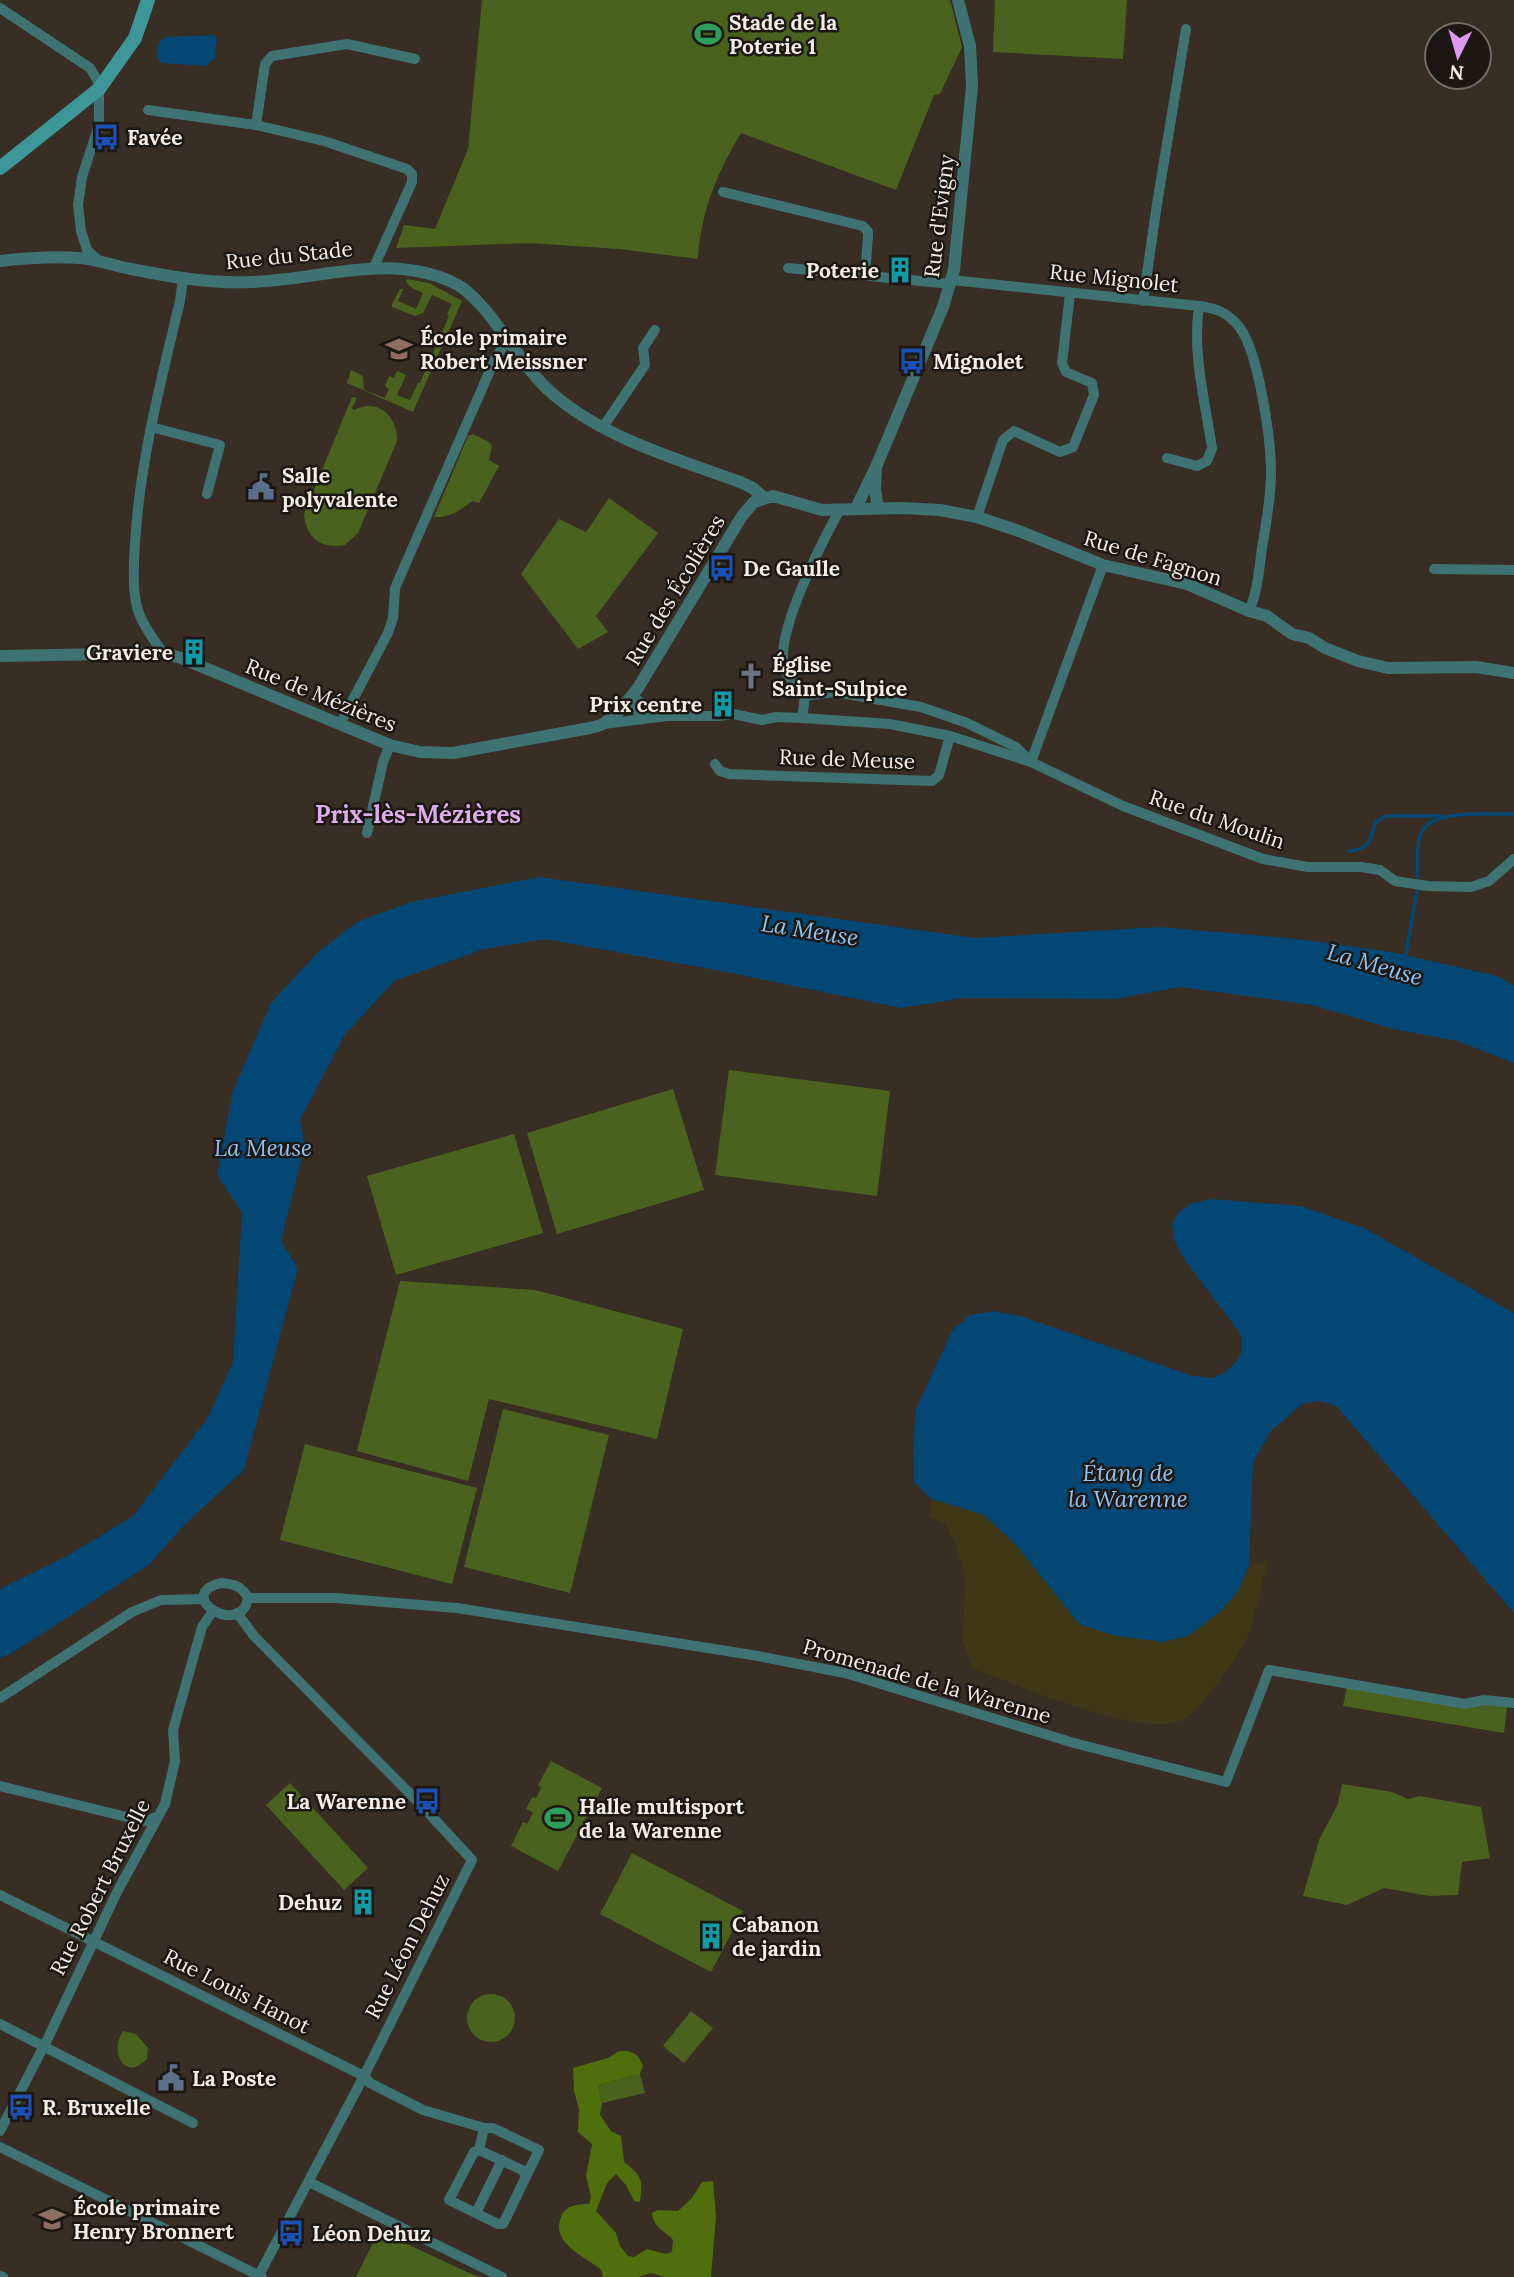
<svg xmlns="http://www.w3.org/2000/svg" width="1514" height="2277" viewBox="0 0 1514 2277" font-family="Lora,serif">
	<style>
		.green { fill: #49631e }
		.forest { fill: #4f6f0d }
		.sand { fill: #403717 }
		.water { fill: #034775 }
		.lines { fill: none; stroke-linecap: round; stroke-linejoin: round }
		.stream { stroke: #034775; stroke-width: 3.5 }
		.minor { stroke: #3e7273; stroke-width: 10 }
		.tertiary { stroke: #3e7273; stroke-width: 12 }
		.secondary { stroke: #3d9698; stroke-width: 14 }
		.labels { text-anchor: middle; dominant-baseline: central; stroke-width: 5; stroke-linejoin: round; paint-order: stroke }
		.poi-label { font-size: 21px; font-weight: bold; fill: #f5eee7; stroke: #1c1712; text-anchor: start }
		.street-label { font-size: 21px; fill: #f5eee7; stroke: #1c1712 }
		.water-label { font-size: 23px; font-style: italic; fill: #8cc4f6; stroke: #1c1712 }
		.quarter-label { font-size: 24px; font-weight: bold; fill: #deadeb; stroke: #1c1712 }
	</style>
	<rect width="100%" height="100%" fill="#382e23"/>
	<!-- green -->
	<g class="green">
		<path d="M482,0H950L962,47L940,94L934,95L896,190L741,133C717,174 701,210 698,259L619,249L530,243L396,248L404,225L435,229L468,149Z"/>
		<path d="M995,0H1127L1123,59L993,52Z"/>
		<path d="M407,279L429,283L462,301L413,412L347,383L351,370L363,376L364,390L385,398L389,389L385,386L389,376L394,378L397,371L406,375L397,395L410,400L418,383H420L449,316L447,314L452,304L432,295L423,313L415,316L392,307V304L400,289H403L398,301L416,309L423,293L412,288L406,282Z"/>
		<path d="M352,397L357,398L352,408L354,410C378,397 398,417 397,441L358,533L345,545C322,549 306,539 304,514Z"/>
		<path d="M473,434L489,442L492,446L489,460L499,466L479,503L472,501C461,510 449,518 434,517L468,436Z"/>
		<path d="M609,498L658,533L596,616L608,632L578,649L521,574L559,519L586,532Z"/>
		<path d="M729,1070L890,1091L877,1196L715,1175Z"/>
		<path d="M673,1089L704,1190L557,1234L527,1133Z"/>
		<path d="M514,1134L543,1233L396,1275L367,1176Z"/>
		<path d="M400,1281L535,1290L683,1329L657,1439L489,1399L468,1481L357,1451Z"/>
		<path d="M503,1409L609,1435L570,1593L464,1567Z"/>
		<path d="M305,1444L477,1488L452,1584L280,1540Z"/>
		<path d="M1347,1686L1507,1706L1504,1733L1343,1706Z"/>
		<path d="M551,1761L602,1788L558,1871L511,1846L523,1822L527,1824L533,1813L526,1809L532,1797L536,1798L541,1788L538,1785Z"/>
		<path d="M290,1783L368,1868L344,1890L266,1805Z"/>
		<path d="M1342,1784L1392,1792L1408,1799L1420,1796L1481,1807L1490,1858L1462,1862L1458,1895L1430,1896L1384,1888L1347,1905L1303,1896L1319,1840L1338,1804Z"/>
		<path d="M632,1853L743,1911L711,1972L600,1914Z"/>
		<circle cx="491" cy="2018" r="24"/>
		<path d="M691,2011L713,2028L684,2063L663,2046Z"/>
		<path d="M123,2031L136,2034L148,2048L147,2059C125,2082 109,2053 123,2031Z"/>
		<path d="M640,2074L645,2093L602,2103L598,2085Z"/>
		<path d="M379,2231L467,2272L479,2277H356Z"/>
	</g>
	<!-- forest -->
	<path class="forest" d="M619,2051C631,2050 639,2054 643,2066L640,2074L598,2085L602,2103L600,2115L611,2131L621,2136L624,2162C642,2176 643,2179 640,2202L634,2201L626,2185L616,2174L607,2183L596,2211L616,2233L620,2246L628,2256L634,2257L647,2249L666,2254L672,2252L673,2240C665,2231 653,2227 652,2213L658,2210L678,2211L692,2198L702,2182L713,2181L716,2217L711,2277H664L651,2273L639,2277H603L601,2270C587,2257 550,2244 561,2217C565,2205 578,2204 589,2204L591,2197L586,2176L592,2144L578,2132L579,2109L574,2091L573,2068L608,2058Z"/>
	<!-- sand -->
	<path class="sand" d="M931,1499L984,1515L1016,1545L1080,1625L1224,1607L1238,1591L1249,1566L1268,1561C1262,1585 1257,1610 1249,1634C1242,1652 1201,1710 1184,1719C1144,1741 1017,1684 973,1669L962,1639L966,1578L956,1546L945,1524L929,1517Z"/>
	<!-- water -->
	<g class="water">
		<path d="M214,35L217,39L215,58L206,66L161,63L157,55L159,42L166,37Z"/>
		<path d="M539,877L975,938L1160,927L1297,939L1392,952L1500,977L1514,986V1063L1457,1041L1393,1029L1312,1005L1180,987L1115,999L963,998L901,1008L721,971L545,939L484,949L394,981L344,1036L300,1120L305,1144L281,1241L298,1268L244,1470L185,1524L149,1565L12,1653L0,1658V1589L67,1556L133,1516L207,1419L233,1362L242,1212L217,1175L233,1091L271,1003L318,952L357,922L411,902Z"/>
		<path d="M1210,1199L1301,1206L1364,1228L1514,1313V1613L1336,1406L1320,1401L1302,1404L1271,1431L1253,1462L1249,1566L1238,1591L1222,1610L1188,1636L1163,1642L1116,1636L1080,1625L1016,1545L984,1515L931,1499L914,1482L913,1448L916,1409L952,1331L970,1315L993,1311L1020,1316L1193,1376L1212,1378L1224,1373L1236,1362L1242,1352L1241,1335L1182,1256L1174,1240L1172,1224L1178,1213L1190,1204Z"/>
	</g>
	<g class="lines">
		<!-- stream -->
		<g class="stream">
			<path d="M1349,851C1368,849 1371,841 1375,823L1385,816H1442"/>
			<path d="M1417,877C1418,866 1416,842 1421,833C1431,808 1491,815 1514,814"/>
			<path d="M1405,960L1417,889"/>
		</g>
		<!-- minor -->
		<g class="minor">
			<path d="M0,8L90,68L98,81L99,89V125L82,177L78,205L81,231L87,250L99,261"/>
			<path d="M148,110L256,125L324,141L407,169L412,174V182L374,267"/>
			<path d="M256,125L265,64L272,56L347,44L415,59"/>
			<path d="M723,192L863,226L868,232V237L865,275"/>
			<path d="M788,268L951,284"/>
			<path d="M952,280L1199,306C1192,353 1205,401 1212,448L1207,461L1197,466L1167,458"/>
			<path d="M1143,301L1157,204L1186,29"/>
			<path d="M1199,306C1216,308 1229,313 1240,328C1259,354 1271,440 1271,473C1271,498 1266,524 1262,548C1259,569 1258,591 1249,611"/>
			<path d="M151,427L220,445L207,494"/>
			<path d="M603,427L645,365L643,348L655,330"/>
			<path d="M977,517L1003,440L1014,431L1060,452L1073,447L1094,395L1092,383L1066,372L1062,363L1070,294"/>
			<path d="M1434,569L1514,570"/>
			<path d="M163,653C154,640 141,623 137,607C132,586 134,563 135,543C140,460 161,381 180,301L183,278"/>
			<path d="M633,696L651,711L663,715"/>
			<path d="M804,696L835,692L921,707L967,723L1016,747L1031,762L1103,565"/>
			<path d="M627,703L647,718"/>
			<path d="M802,718C803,711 805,703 804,696C802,682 784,682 783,660C781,622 821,544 840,509"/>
			<path d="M340,724L388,633L393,618L395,588L495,359L508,339"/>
			<path d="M604,724L667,716H718L733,714L762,720L776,717L802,718L890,724L950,736L1031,762L1123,806L1263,859L1308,867H1361L1380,870L1395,881L1428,886L1471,887L1489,881L1514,859"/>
			<path d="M715,764L720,771L729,774L932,781L939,775L950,736"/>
			<path d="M367,833L383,762L390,745"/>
			<path d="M221,1583C234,1584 242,1586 248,1598C241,1639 172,1595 221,1583Z"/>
			<path d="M248,1598H336L457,1608L758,1656L845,1673L1074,1743L1226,1782L1269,1670L1465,1704L1484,1700L1514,1703"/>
			<path d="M237,1613L254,1636L425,1809L472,1860L364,2076L258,2277"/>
			<path d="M0,1698L132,1612L161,1600L204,1599"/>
			<path d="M0,1786L135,1819L145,1821L157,1817"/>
			<path d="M0,1895L364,2076L370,2083L423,2110L484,2128H493L539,2150L503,2224H498L449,2200L474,2152L479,2150L524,2171L525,2177"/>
			<path d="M0,2024L193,2123"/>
			<path d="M0,2131L48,2038L117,1892L165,1804L175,1761L173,1730L202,1627L213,1611"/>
			<path d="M0,2147L262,2277"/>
			<path d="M479,2150L484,2128"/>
			<path d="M309,2182L502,2277"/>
			<path d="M476,2213L502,2160"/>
			<path d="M0,2276L3,2277"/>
		</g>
		<!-- tertiary -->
		<g class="tertiary">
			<path d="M0,261C26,258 53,256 79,258C97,259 114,266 131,269C171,277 212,284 252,282C321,280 390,251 456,284C468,290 478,302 487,312C508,338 529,374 554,395C606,439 677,459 740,482L753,488L764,498"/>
			<path d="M876,471L875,490L878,508"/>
			<path d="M856,508L876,467L943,307L954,270L972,86L970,46L958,0"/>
			<path d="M0,656L163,653L181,658L390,745L420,752L453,753L590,728L601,725L615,716L638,688L742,516L754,502L773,496L822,510L902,508L940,510L977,517L1019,531L1103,565L1187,584L1249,611L1267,616L1292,634L1309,638L1325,648L1358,661L1388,668L1476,667L1514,673"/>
		</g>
		<!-- secondary -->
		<path class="secondary" d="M0,168L99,89L135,38L148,0"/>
	</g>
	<!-- icons -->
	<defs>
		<g id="stadium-bare" transform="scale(2.1)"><path d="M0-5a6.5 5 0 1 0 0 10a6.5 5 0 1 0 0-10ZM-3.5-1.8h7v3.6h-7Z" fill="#2e9e5b" stroke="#1c1712" stroke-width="2.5" paint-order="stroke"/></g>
		<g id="bus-bare" transform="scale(2.1)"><path d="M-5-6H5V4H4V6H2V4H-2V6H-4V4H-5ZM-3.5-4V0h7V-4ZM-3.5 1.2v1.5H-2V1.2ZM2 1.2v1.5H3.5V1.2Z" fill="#1a4fb4" stroke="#1c1712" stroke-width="2.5" paint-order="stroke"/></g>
		<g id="building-bare" transform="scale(2.1)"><path d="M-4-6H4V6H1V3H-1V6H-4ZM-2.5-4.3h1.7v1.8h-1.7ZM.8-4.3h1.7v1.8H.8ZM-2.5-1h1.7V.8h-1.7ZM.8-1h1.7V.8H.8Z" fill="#0f9aa8" stroke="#1c1712" stroke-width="2.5" paint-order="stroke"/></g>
		<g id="school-bare" transform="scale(2.1)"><path d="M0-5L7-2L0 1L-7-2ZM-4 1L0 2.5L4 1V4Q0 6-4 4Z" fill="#8d6e63" stroke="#1c1712" stroke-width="2.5" paint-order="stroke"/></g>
		<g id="civic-bare" transform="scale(2.1)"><path d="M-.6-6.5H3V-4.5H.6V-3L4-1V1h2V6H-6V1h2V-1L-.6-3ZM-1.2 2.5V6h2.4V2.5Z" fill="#5c6f8a" stroke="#1c1712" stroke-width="2.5" paint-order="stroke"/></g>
		<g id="church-bare" transform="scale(2.1)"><path d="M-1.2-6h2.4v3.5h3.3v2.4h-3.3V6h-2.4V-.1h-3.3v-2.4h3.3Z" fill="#6b7280" stroke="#1c1712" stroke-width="2.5" paint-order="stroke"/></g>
	</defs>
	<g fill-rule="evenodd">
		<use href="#stadium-bare" x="708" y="34"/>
		<use href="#bus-bare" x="106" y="137"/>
		<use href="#building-bare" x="900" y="270"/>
		<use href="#school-bare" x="399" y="349"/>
		<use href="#bus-bare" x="912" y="361"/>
		<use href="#civic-bare" x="261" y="487"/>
		<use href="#bus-bare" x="722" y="568"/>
		<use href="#building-bare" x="194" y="652"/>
		<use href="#church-bare" x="751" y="676"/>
		<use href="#building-bare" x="723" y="704"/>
		<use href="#bus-bare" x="427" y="1801"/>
		<use href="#stadium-bare" x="558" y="1818"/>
		<use href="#building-bare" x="363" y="1902"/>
		<use href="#building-bare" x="711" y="1936"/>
		<use href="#civic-bare" x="171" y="2078"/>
		<use href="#bus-bare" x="21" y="2107"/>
		<use href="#school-bare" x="52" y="2219"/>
		<use href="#bus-bare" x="291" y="2233"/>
	</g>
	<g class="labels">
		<!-- poi labels -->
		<g class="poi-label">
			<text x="729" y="22">Stade de la<tspan x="729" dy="24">Poterie 1</tspan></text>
			<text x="127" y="137">Favée</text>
			<text x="879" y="270" text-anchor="end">Poterie</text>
			<text x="420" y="337">École primaire<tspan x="420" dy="24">Robert Meissner</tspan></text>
			<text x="933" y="361">Mignolet</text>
			<text x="282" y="475">Salle<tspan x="282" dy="24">polyvalente</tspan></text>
			<text x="743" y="568">De Gaulle</text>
			<text x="173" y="652" text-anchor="end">Graviere</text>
			<text x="772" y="664">Église<tspan x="772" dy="24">Saint-Sulpice</tspan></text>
			<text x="702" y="704" text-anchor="end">Prix centre</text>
			<text x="406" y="1801" text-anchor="end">La Warenne</text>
			<text x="579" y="1806">Halle multisport<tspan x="579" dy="24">de la Warenne</tspan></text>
			<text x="342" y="1902" text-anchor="end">Dehuz</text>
			<text x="732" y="1924">Cabanon<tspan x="732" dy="24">de jardin</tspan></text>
			<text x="192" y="2078">La Poste</text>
			<text x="42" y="2107">R. Bruxelle</text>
			<text x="73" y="2207">École primaire<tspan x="73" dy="24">Henry Bronnert</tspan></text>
			<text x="312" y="2233">Léon Dehuz</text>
		</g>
		<!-- street labels -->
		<g class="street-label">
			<text transform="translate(939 216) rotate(-83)">Rue d'Evigny</text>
			<text transform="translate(289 255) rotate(-6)">Rue du Stade</text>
			<text transform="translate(1114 278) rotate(6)">Rue Mignolet</text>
			<text transform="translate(1153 558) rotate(17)">Rue de Fagnon</text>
			<text transform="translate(675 590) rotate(-59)">Rue des Écolières</text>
			<text transform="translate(321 695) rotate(22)">Rue de Mézières</text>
			<text transform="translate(847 759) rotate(2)">Rue de Meuse</text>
			<text transform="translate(1217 819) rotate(19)">Rue du Moulin</text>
			<text transform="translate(927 1681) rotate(16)">Promenade de la Warenne</text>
			<text transform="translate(100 1887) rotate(-63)">Rue Robert Bruxelle</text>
			<text transform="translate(407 1946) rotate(-63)">Rue Léon Dehuz</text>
			<text transform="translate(237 1991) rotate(27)">Rue Louis Hanot</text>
		</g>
		<!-- water labels -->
		<g class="water-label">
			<text transform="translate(810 930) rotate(9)">La Meuse</text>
			<text transform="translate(1375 964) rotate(16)">La Meuse</text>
			<text x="263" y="1147">La Meuse</text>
			<text x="1128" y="1472">Étang de<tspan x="1128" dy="26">la Warenne</tspan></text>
		</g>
		<!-- quarter labels -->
		<g class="quarter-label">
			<text x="418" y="814">Prix-lès-Mézières</text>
		</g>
	</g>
	<!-- north arrow -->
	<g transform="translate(1458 56) rotate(185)"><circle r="33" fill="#1c1712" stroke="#736d67" stroke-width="2"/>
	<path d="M0-5L12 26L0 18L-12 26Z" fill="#de98f2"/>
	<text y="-10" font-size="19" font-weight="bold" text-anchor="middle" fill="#f5eee7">N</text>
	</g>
</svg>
